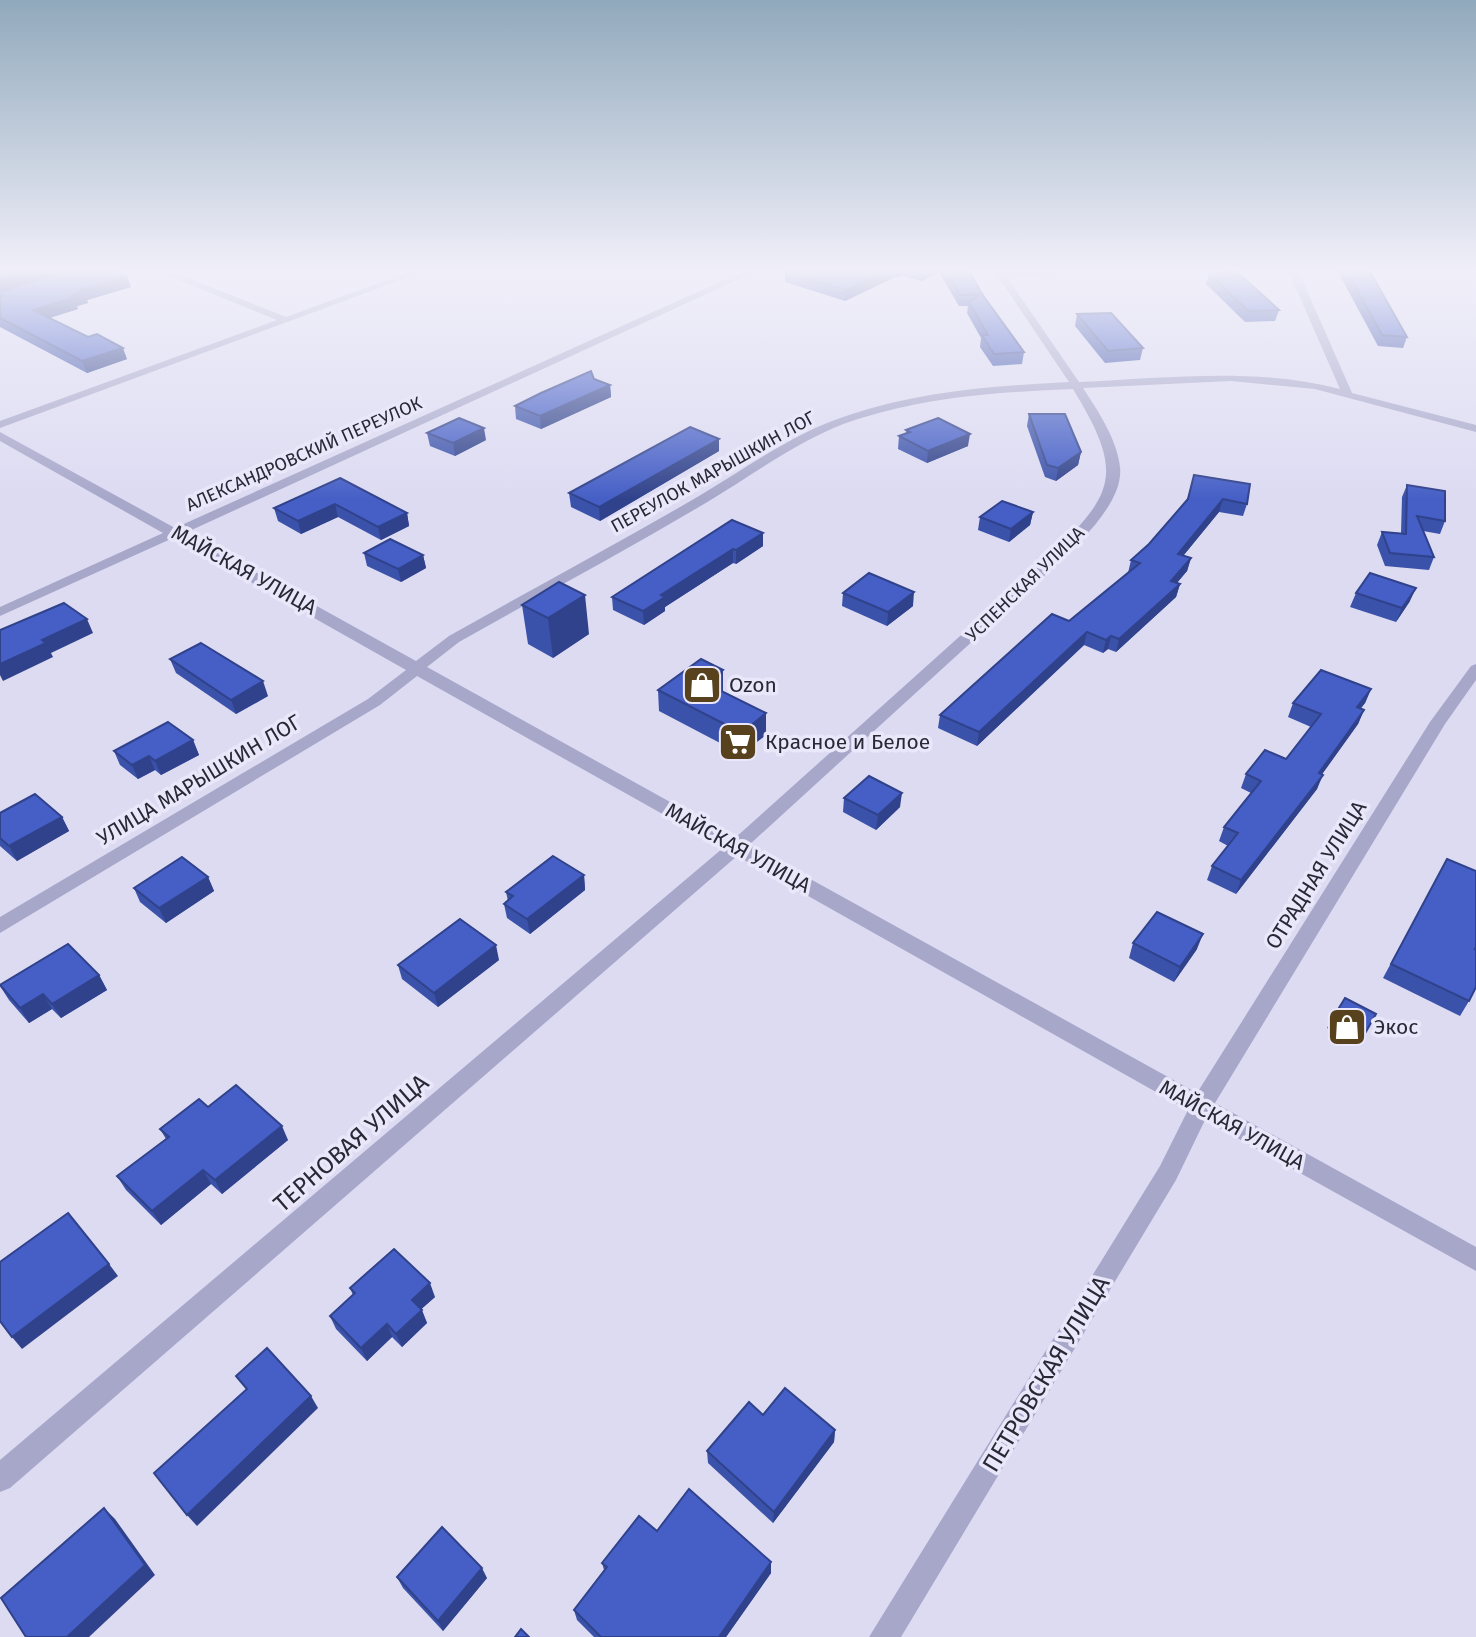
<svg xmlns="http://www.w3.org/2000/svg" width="1476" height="1637" viewBox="0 0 1476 1637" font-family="'Fira Sans',sans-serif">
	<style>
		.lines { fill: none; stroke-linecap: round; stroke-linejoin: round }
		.minor { fill: #a7a7ca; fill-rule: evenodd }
		.wall { fill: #3b52aa }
		.shaded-wall { fill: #30428b }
		.building { fill: #455fc6; stroke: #30428b; stroke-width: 2 }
		.labels { text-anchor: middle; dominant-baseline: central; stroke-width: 7; stroke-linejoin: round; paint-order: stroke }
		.far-street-label { font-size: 18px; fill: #272936; stroke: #e9e7f9 }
		.street-label { font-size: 21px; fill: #272936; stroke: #e9e7f9 }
		.poi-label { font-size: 21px; fill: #272936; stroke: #e9e7f9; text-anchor: start }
		.near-street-label { font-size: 24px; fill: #272936; stroke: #e9e7f9 }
	</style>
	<rect width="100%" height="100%" fill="#dddbf2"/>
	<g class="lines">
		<!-- minor -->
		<g class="minor">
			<path d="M154,270H168L286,317L414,270H428L0,428V421L277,320Z"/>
			<path d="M746,270H759L185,533L416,661L449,636C532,589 617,544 699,496C748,467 795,432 849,415C921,391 994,386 1069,382L1005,287L997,277L981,270H1103L1098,273L1007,277L1079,382C1166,378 1256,367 1340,389L1288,270H1298L1352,393L1476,425V432L1315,389L1231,381L1083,388C1098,411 1117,439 1120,467C1124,502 1079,543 1056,565L749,845L1197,1093L1430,722L1471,666L1476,664V680L1445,724L1215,1103L1476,1247V1271L1205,1120L1176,1180L901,1637H869L1160,1166L1188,1110L737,856L10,1488L0,1492V1460L723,848L417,676L380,705L0,933V917L368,699L406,670L173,538L0,616V607L163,533L0,441V432L175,528ZM1073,389C1124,473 1117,493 1046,559L735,838L427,667L459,642C542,595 627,550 709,501C757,472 804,436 858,419C928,397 999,392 1073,389Z"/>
		</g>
	</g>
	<!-- wall -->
	<g class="wall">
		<path d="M0,270L127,276L131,287L87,300L88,303L77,306L78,309L49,318L127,359L87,373L0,327Z"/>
		<path d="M789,270H967L982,294L1024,352L1022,364L993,366L980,347L981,338L967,313L968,306H959L940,274L941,271L922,281L903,276L893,278L845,301L785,282V272Z"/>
		<path d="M1337,270H1370L1407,337L1403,348L1378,346Z"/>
		<path d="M1209,273L1279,310L1275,321L1245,322L1206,284Z"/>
		<path d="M1077,314L1143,348L1140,360L1105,363L1075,326Z"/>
		<path d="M594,379L610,385L611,397L541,429L516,419L515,406Z"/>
		<path d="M1029,414L1081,452L1078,465L1056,481L1045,477L1027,426Z"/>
		<path d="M906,430L968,446L927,463L898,449L899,436L906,433Z"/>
		<path d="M427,433L486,440L455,456L430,446Z"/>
		<path d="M719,439V451L600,521L571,507L569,493Z"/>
		<path d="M1194,475L1247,504L1243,516L1219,512L1183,556L1191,558L1187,571L1177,583L1180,584L1176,597L1116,652L1108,649L1103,653L1084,645L977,746L938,728L940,715L1069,621L1128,573L1131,560L1149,544L1187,500Z"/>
		<path d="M340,478L407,513L409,526L381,540L338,517L301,534L278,521L274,508Z"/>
		<path d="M1407,485L1445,521L1440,534L1423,531L1434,557L1429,570L1385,566L1377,545L1382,532L1401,534L1402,497Z"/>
		<path d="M1033,512L1030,525L1009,542L978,530L980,517Z"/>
		<path d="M763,533V546L736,564L733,563L665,607V611L644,625L613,610L612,597Z"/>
		<path d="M364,553L423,555L426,568L401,582L367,566Z"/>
		<path d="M843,593L913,606L887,626L842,606Z"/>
		<path d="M1356,593L1410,601L1396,622L1350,607Z"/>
		<path d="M522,605L589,634L553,658L528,644Z"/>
		<path d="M170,659L268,696L236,714L176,673Z"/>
		<path d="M1371,689L1365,703L1360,709L1364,710L1358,724L1322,774L1317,789L1236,894L1207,880L1212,866L1228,846L1219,841L1224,827L1251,793L1241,788L1246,774L1286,759L1311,727L1288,717L1293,703Z"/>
		<path d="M658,690L723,691H722L766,713V735L741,754L659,711Z"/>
		<path d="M193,740L199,755L161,775L155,770L138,779L120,765L114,751Z"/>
		<path d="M844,798L900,807L876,830L843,812Z"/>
		<path d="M0,813L62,817L69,831L17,861L0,846Z"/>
		<path d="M1447,859L1475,949L1469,1001L1460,1016L1383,978Z"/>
		<path d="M584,875L585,890L530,934L507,918L504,904L508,901L506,892Z"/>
		<path d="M208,877L214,891L166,923L140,902L134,888Z"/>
		<path d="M1133,943L1197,949L1174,982L1129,958Z"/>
		<path d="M499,960L438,1007L402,979L398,965Z"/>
		<path d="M99,975L107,990L61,1018L52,1009L29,1023L9,1000L0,986Z"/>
		<path d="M1376,1014L1358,1045L1327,1028L1331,1021Z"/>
		<path d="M208,1107L288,1140L222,1194L211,1184L161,1225L126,1190L117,1176L166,1139L160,1129Z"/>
		<path d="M350,1288L435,1297L421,1309L427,1323L402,1347L392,1337L367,1361L336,1329L330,1316L353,1295Z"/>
		<path d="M763,1415L835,1430L834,1442L773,1523L708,1463L707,1451Z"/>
		<path d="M657,1531L771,1573L726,1637H594L577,1620L574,1610L604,1570L602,1563Z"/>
		<path d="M397,1577L487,1578L443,1631L403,1588Z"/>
	</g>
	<!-- shaded-wall -->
	<g class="shaded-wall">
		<path d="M36,270H76L0,293V281Z"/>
		<path d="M890,270H903V276L893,278L845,301L846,290Z"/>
		<path d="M924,270H941V271L922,281L923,271Z"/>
		<path d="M127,276L131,287L87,300L88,303L77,306L78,309L37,322L33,310L71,296L81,290Z"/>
		<path d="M123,348L127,359L87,373L82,361Z"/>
		<path d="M610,385L611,397L541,429L540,416Z"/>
		<path d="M484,428L486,440L455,456L453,443Z"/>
		<path d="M970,434L968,446L927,463L928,451Z"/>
		<path d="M719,439V451L600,521L599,507Z"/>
		<path d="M1081,452L1078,465L1056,481L1058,468Z"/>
		<path d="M1223,499L1219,512L1174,567L1178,554Z"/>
		<path d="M335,504L338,517L301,534L298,521Z"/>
		<path d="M1033,512L1030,525L1009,542L1011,529Z"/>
		<path d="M407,513L409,526L381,540L378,527Z"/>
		<path d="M763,533V546L736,564V550Z"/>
		<path d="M733,549V563L665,607V611L644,625L643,611L661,595Z"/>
		<path d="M423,555L426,568L401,582L398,569Z"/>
		<path d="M1191,558L1187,571L1167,594L1171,581Z"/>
		<path d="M1180,584L1176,597L1116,652L1119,639Z"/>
		<path d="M1416,588L1410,601L1396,622L1402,608Z"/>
		<path d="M914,592L913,606L887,626L888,612Z"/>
		<path d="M585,595L589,634L553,658L548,618Z"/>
		<path d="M87,619L93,633L51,653L53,657L3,681L0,675V664L42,640Z"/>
		<path d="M1087,632L1084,645L977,746L979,732Z"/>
		<path d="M1111,636L1108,649L1103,653L1106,640Z"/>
		<path d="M723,670V691L706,704L705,683Z"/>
		<path d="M263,681L268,696L236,714L231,700Z"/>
		<path d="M1371,689L1365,703L1351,721L1357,707Z"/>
		<path d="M1364,710L1358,724L1313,787L1319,773Z"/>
		<path d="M766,713V735L741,754L742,733Z"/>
		<path d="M193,740L199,755L161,775L155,761Z"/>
		<path d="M149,756L155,770L138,779L132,765Z"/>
		<path d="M1323,775L1317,789L1236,894L1241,880Z"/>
		<path d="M902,793L900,807L876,830L878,815Z"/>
		<path d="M62,817L69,831L17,861L9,846Z"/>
		<path d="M584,875L585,890L530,934L527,919Z"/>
		<path d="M208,877L214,891L166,923L159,908Z"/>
		<path d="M1203,934L1197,949L1174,982L1180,967Z"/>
		<path d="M496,945L499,960L438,1007L434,993Z"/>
		<path d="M99,975L107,990L61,1018L52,1004Z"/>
		<path d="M43,994L52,1009L29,1023L20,1008Z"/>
		<path d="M282,1126L288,1140L222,1194L215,1180Z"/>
		<path d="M203,1170L211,1184L161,1225L152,1211Z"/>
		<path d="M109,1264L118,1276L22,1349L12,1337Z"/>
		<path d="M430,1283L435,1297L417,1313L412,1300Z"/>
		<path d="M422,1310L427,1323L402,1347L396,1334Z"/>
		<path d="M387,1324L392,1337L367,1361L361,1348Z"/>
		<path d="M311,1396L318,1408L197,1526L187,1515Z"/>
		<path d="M835,1430L834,1442L773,1523L774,1512Z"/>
		<path d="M104,1508L115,1519L155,1575L89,1637H67Z"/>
		<path d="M771,1562V1573L726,1637H719Z"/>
		<path d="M482,1568L487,1578L443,1631L438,1621Z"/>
	</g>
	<!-- building -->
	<g class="building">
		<path d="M0,270H36L0,281Z"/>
		<path d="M68,270H113L127,276L81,290L84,291L71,296L74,298L33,310L88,337L97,334L123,348L82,361L0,318V297L3,296L0,295V292Z"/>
		<path d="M789,270H890L846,290L785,272Z"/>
		<path d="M945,270L969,271L982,294L1024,352L994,354L982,335H988L969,302L981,294L960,295Z"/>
		<path d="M1346,270H1369L1407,337L1382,335Z"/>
		<path d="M1237,272L1279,310L1248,311L1209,273Z"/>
		<path d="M1111,313L1143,348L1108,351L1077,314Z"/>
		<path d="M591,371L594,379L610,385L540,416L515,406L541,393Z"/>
		<path d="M1029,414H1065L1081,452L1058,468L1047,465Z"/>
		<path d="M459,418L484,428L453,443L427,433Z"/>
		<path d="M938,418L970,434L928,451L899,436L910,432L906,430Z"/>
		<path d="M690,427L719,439L599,507L569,493Z"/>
		<path d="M1194,475L1250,484L1247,504L1223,499L1178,554L1191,558L1171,581L1180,584L1119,639L1111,636L1106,640L1087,632L979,732L940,715L1052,614L1069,621L1140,563L1131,560L1149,544L1188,499Z"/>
		<path d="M340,478L407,513L378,527L335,504L298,521L274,508Z"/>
		<path d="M1407,485L1445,491V521L1417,516L1434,557L1390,553L1382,532L1406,534Z"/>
		<path d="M1002,501L1033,512L1011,529L980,517Z"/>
		<path d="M732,520L763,533L736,550L733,549L661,595L665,597L643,611L612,597Z"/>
		<path d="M390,539L423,555L398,569L364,553Z"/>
		<path d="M869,573L914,592L888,612L843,593Z"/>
		<path d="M1370,573L1416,588L1402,608L1356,593Z"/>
		<path d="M559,582L585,595L548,618L522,605Z"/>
		<path d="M64,603L87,619L42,640L46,643L0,664V630Z"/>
		<path d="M201,643L263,681L231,700L170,659Z"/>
		<path d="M701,659L723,670L705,683L766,713L742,733L658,690Z"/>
		<path d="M1321,670L1371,689L1357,707L1364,710L1319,773L1323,775L1241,880L1212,866L1238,833L1224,827L1261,781L1246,774L1265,750L1286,759L1321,714L1293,703Z"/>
		<path d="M168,722L193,740L155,761L149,756L132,765L114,751Z"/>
		<path d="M869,776L902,793L878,815L844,798Z"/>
		<path d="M35,794L62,817L9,846L0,838V813Z"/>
		<path d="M553,856L584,875L527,919L504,904L513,896L506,892Z"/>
		<path d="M182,857L208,877L159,908L134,888Z"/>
		<path d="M1447,859L1476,871V947L1475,949H1476V987L1469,1001L1391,964Z"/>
		<path d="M1157,912L1203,934L1180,967L1133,943Z"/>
		<path d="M460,919L496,945L434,993L398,965Z"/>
		<path d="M68,944L99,975L52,1004L43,994L20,1008L0,985Z"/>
		<path d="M1345,998L1376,1014L1363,1037L1331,1021Z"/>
		<path d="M236,1085L282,1126L215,1180L203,1170L152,1211L117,1176L169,1137L160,1129L199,1099L208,1107Z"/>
		<path d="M68,1213L109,1264L12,1337L0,1321V1262Z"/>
		<path d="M394,1249L430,1283L412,1300L422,1310L396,1334L387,1324L361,1348L330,1316L355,1293L350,1288Z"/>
		<path d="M267,1348L311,1396L187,1515L154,1473L247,1389L236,1376Z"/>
		<path d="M785,1388L835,1430L774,1512L707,1451L749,1402L763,1415Z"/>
		<path d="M689,1489L771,1562L719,1637H601L574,1610L607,1567L602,1563L639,1516L657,1531Z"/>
		<path d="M104,1508L145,1565L67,1637H26L1,1598Z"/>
		<path d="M442,1527L482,1568L438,1621L397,1577Z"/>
		<path d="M521,1629L529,1637H515Z"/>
	</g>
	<!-- sky -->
	<linearGradient id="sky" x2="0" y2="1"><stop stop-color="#91a9bc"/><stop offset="0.54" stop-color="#f0eff9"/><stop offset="1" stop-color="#f0eff9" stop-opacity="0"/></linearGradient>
	<rect width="1476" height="499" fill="url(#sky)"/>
	<!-- icons -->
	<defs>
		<g id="shop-square" transform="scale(2.0125)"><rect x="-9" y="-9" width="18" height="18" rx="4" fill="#58411d" stroke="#e9e7f9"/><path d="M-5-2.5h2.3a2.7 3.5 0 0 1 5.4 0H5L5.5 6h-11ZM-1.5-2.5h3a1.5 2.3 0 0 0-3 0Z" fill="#fff"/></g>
		<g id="supermarket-square" transform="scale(2.0125)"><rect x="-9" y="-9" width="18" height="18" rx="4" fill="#58411d" stroke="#e9e7f9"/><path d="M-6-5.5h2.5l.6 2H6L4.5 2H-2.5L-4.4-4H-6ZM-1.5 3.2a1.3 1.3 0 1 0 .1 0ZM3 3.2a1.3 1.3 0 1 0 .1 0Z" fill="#fff"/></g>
	</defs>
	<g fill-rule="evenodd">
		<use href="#shop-square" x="702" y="685"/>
		<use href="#supermarket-square" x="738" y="742"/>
		<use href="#shop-square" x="1347" y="1027"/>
	</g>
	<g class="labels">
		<!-- far-street labels -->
		<g class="far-street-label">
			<text transform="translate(304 454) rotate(-24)">АЛЕКСАНДРОВСКИЙ ПЕРЕУЛОК</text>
			<text transform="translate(713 472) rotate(-29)">ПЕРЕУЛОК МАРЫШКИН ЛОГ</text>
			<text transform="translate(1025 584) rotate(-44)">УСПЕНСКАЯ УЛИЦА</text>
		</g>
		<!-- street labels -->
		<g class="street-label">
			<text transform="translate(244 570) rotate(29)">МАЙСКАЯ УЛИЦА</text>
			<text transform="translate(199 780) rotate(-31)">УЛИЦА МАРЫШКИН ЛОГ</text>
			<text transform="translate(738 848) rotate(29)">МАЙСКАЯ УЛИЦА</text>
			<text transform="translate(1316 875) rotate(-58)">ОТРАДНАЯ УЛИЦА</text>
			<text transform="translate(1232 1125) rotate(29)">МАЙСКАЯ УЛИЦА</text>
		</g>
		<!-- poi labels -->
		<g class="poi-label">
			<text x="729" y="685">Ozon</text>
			<text x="765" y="742">Красное и Белое</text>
			<text x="1374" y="1027">Экос</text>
		</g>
		<!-- near-street labels -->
		<g class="near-street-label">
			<text transform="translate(351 1143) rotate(-41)">ТЕРНОВАЯ УЛИЦА</text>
			<text transform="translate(1046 1374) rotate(-59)">ПЕТРОВСКАЯ УЛИЦА</text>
		</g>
	</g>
</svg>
